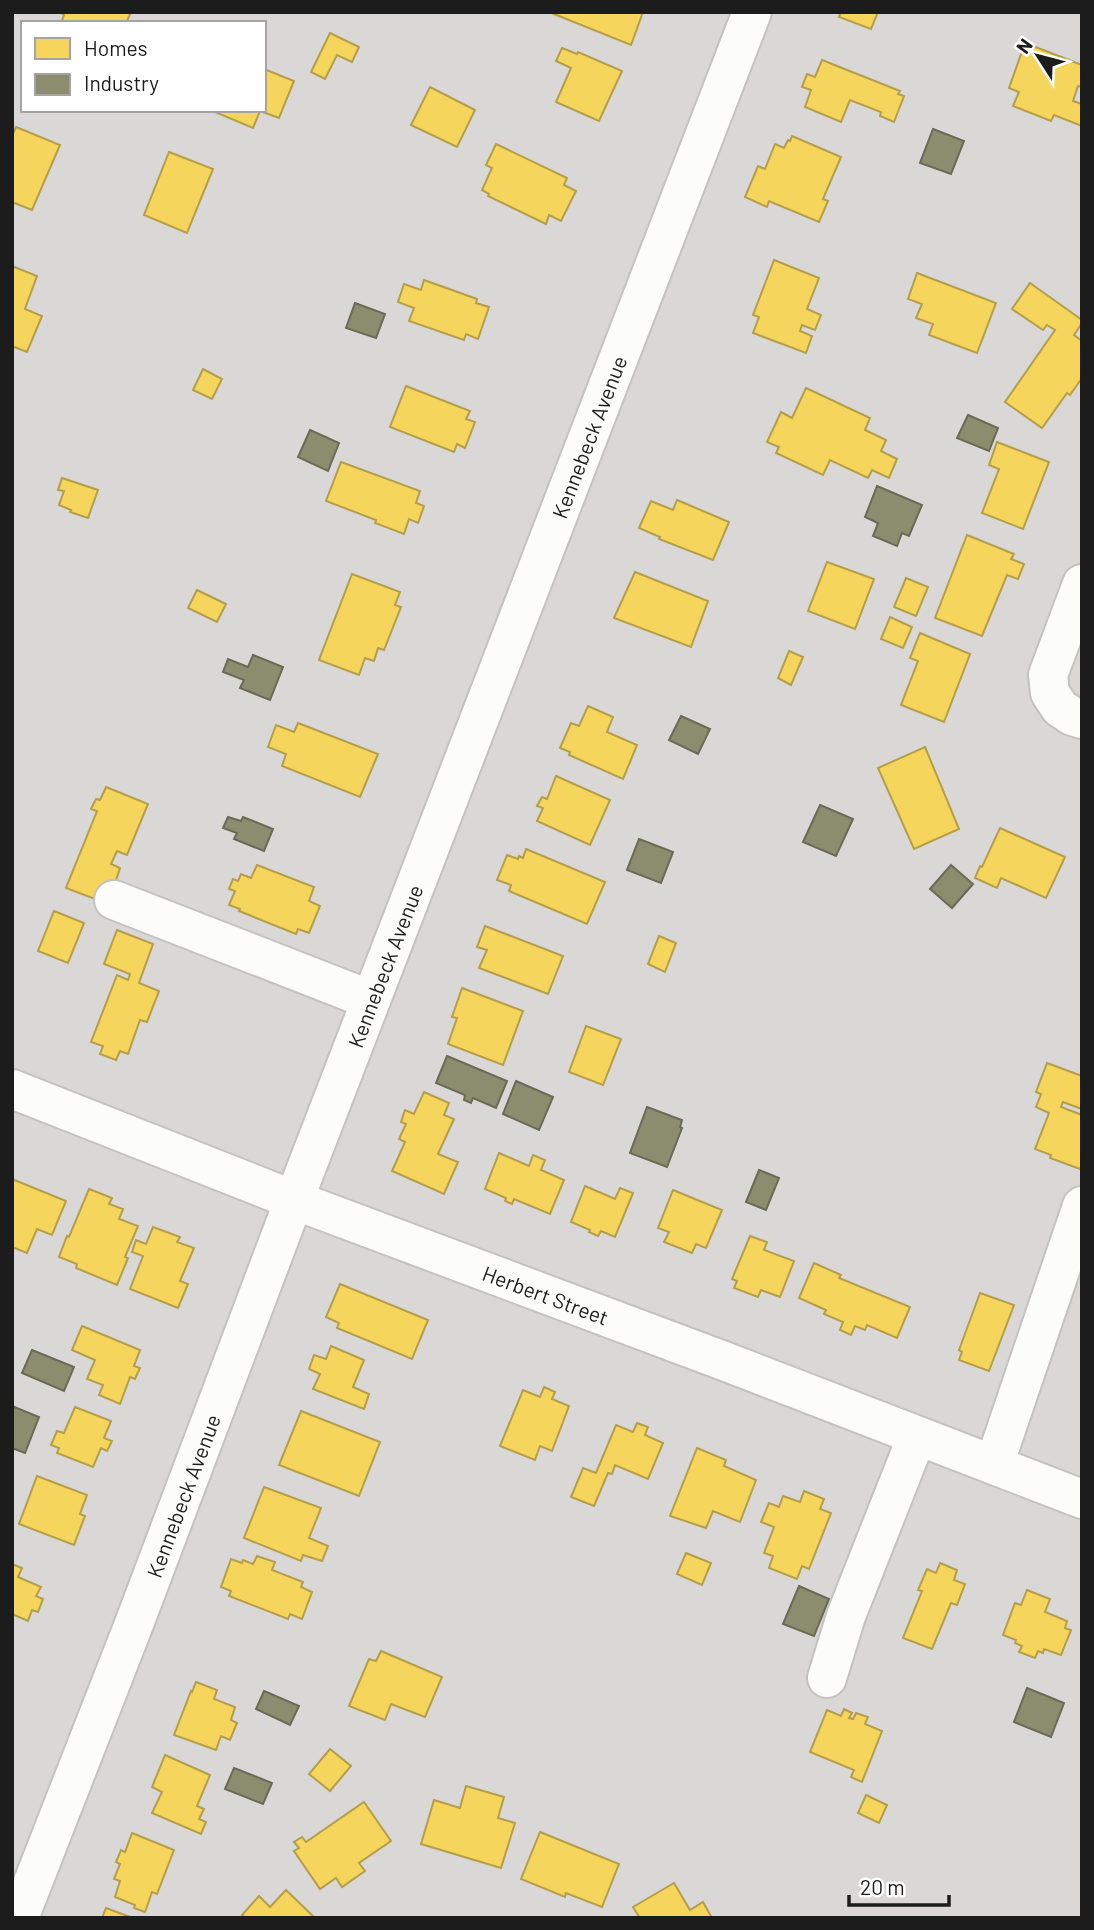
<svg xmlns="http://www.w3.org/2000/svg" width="1094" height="1930" viewBox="0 0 1094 1930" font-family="Barlow,sans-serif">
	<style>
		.residential { fill: #d9d8d6; fill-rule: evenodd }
		.homes { fill: #f6d55c; stroke: #b59e49; stroke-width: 2 }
		.industry { fill: #8c8c6e; stroke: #6a6a55; stroke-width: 2 }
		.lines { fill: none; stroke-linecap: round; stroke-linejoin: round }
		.minor-casing { stroke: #c3c2c0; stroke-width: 42 }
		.minor { stroke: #fcfcfb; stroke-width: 38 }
		.labels { text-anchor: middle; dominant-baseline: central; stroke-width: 7; stroke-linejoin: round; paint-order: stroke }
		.street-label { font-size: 21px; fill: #1c1c1c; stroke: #fff }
	</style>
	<rect width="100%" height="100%" fill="#eae8e4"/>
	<!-- residential -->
	<path class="residential" d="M12,12H1082V1918H12ZM23,23H264V110H23Z"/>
	<!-- homes -->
	<g class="homes">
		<path d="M60,12H131L126,23H61L64,15Z"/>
		<path d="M549,12H643L631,45Z"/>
		<path d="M841,12H878L871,29L839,17Z"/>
		<path d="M330,33L359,47L352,62L337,55L325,79L311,72Z"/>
		<path d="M1025,43L1082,65V87L1078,86L1073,101L1082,104V126L1054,115L1051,121L1013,106L1019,92L1009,88Z"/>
		<path d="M562,48L577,54L578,52L622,71L599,121L556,102L571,68L556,61Z"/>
		<path d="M822,60L900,91L898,94L904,96L894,122L880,116L881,112L850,100L841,122L805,107L811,90L802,87L807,74L815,77Z"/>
		<path d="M264,69L294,81L279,118L260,111L253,128L215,112L216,110H264Z"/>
		<path d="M430,87L475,110L457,147L411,125Z"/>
		<path d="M16,127L60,145L32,210L12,202V136Z"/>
		<path d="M792,136L841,157L823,199L828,201L819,222L769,201L767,207L745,197L758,166L765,169L775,144L784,148L788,140L790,141Z"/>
		<path d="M496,144L567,178L564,185L576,191L561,221L549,215L546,224L488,196L489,194L482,190L492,168L486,165Z"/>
		<path d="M169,152L213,169L187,233L144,215Z"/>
		<path d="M774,260L819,278L807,309L821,315L815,330L802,325L800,331L812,336L806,353L753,333L759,317L753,315Z"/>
		<path d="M12,266L37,276L25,309L42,316L27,352L12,346Z"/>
		<path d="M917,273L996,303L977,353L929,335L933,324L916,318L922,304L908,299Z"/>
		<path d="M424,280L477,299L476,303L489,307L478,339L466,334L464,340L409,321L414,308L398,302L404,284L421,290Z"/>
		<path d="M1030,283L1082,320V323L1074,335L1082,341V378L1070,395L1067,393L1042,428L1005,402L1055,330L1047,325L1043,330L1012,309Z"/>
		<path d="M203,369L222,379L212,399L193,390Z"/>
		<path d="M406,386L470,411L466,419L475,422L465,448L457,444L454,452L390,427Z"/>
		<path d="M806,388L870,418L865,430L886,440L881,451L897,459L889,478L872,470L868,478L830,460L823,475L776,453L779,447L767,442L781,412L792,418Z"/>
		<path d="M997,442L1049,462L1023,529L982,513L999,469L989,465Z"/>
		<path d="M341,462L420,491L416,503L424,506L418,523L409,519L404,534L375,523L376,520L326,501Z"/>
		<path d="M62,478L98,490L88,518L70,512L71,510L59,505L64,491L58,490Z"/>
		<path d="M677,500L729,522L713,560L659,539L660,537L639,528L651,501L673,510Z"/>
		<path d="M967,535L1014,554L1011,559L1024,564L1018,579L1007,575L982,636L935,618Z"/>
		<path d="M827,562L874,579L855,629L808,611Z"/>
		<path d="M635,572L708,601L691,647L614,618Z"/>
		<path d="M352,574L400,592L395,605L401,607L384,650L378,648L374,661L365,658L359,675L319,660Z"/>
		<path d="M906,578L928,587L916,616L894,607Z"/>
		<path d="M197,590L226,604L217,622L188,608Z"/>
		<path d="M890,617L912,627L903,648L881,639Z"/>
		<path d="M920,633L970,654L944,722L901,705L918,661L910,658Z"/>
		<path d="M789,651L803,657L791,685L778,678Z"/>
		<path d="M588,706L613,717L607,732L637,745L623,779L569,755L570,752L560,748L571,723L579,726Z"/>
		<path d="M298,723L378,754L360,797L282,766L286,754L268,747L276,725L294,732Z"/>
		<path d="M925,747L959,829L914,849L878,768Z"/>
		<path d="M556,776L610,800L590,845L537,821L543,808L537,806L542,797L547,799Z"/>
		<path d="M106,787L148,804L127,855L117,851L111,864L120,868L108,904L66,888L97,811L91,809L96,799L100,800Z"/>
		<path d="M1000,828L1065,857L1046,898L1001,878L997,888L975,878L980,866L982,867Z"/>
		<path d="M526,849L605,882L587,924L509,891L511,885L497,880L507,855L518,859L519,856L523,858Z"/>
		<path d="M257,865L314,887L309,901L320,906L309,933L298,929L296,934L239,911L240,909L229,905L235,891L229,889L233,879L238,881L241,874L251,878Z"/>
		<path d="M54,911L84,923L68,963L38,951Z"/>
		<path d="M485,926L563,956L548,994L479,968L487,950L477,947Z"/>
		<path d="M117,930L153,944L139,983L159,991L147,1022L140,1020L128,1054L120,1051L116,1060L100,1054L103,1046L91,1042L117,975L128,980L130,974L104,964Z"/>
		<path d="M659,936L676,943L665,972L648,964Z"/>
		<path d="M462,988L523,1011L503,1065L448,1044L457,1018L452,1017Z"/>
		<path d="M586,1026L621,1039L603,1085L569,1072Z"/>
		<path d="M1047,1063L1082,1076V1109L1063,1102L1061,1107L1082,1115V1165L1080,1169L1050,1158L1051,1155L1035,1149L1049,1113L1036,1107L1041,1094L1036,1092Z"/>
		<path d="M424,1092L449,1103L444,1115L454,1119L438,1154L458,1162L444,1194L392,1171L405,1142L399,1139L406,1124L401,1122L405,1110L414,1114Z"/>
		<path d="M499,1153L529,1166L533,1155L545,1160L541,1170L564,1180L550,1214L514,1199L512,1204L505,1201L506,1198L485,1189Z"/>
		<path d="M12,1179L66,1201L52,1235L37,1229L27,1253L12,1247Z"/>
		<path d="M585,1186L615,1199L620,1188L633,1193L615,1237L601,1231L598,1236L589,1232L590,1230L571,1222Z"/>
		<path d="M89,1189L112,1198L109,1204L123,1209L119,1219L138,1226L125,1257L128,1258L117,1285L76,1268L77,1264L59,1257L67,1236L69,1237Z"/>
		<path d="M673,1190L722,1210L706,1248L696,1244L692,1253L664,1242L669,1232L658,1228Z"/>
		<path d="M153,1227L180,1237L177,1242L194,1248L180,1281L188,1284L178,1308L130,1289L143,1256L132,1252L136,1240L146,1244Z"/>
		<path d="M750,1236L767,1242L764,1250L794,1261L780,1297L761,1290L758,1297L734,1288L737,1281L732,1279Z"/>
		<path d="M814,1263L841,1275L839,1278L910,1307L897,1338L867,1325L865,1330L855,1326L851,1335L840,1330L843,1322L824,1314L826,1310L799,1298Z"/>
		<path d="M340,1284L428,1320L412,1359L337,1328L339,1323L326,1317Z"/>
		<path d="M980,1293L1014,1305L989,1371L959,1360L962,1352L959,1350Z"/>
		<path d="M82,1326L140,1350L134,1366L140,1368L135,1379L130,1377L120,1404L99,1395L103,1385L87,1379L95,1360L72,1350Z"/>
		<path d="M331,1346L364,1360L353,1387L369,1394L364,1409L313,1389L320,1374L309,1369L314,1355L326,1359Z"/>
		<path d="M544,1387L555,1392L552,1399L569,1406L552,1451L540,1446L535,1460L500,1446L523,1390L540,1397Z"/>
		<path d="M75,1407L111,1421L104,1438L112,1441L107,1451L101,1448L93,1467L57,1453L59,1448L51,1445L57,1431L64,1433Z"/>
		<path d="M301,1411L380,1442L359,1496L279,1465Z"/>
		<path d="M637,1423L648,1427L645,1435L663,1443L648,1479L615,1465L612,1474L608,1473L594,1506L571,1497L583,1468L596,1473L616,1425L633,1432Z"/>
		<path d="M697,1448L726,1460L724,1466L756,1480L740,1522L713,1511L706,1528L670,1516Z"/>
		<path d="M37,1476L87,1495L80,1514L85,1516L74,1545L19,1524Z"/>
		<path d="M264,1487L321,1508L309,1538L328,1546L322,1561L303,1555L301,1561L244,1538Z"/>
		<path d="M804,1491L824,1499L820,1509L831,1513L809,1569L802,1566L797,1579L769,1568L773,1556L764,1553L774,1527L761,1522L769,1503L779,1507L783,1496L800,1502Z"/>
		<path d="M686,1553L711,1563L702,1585L677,1574Z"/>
		<path d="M257,1556L275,1562L272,1570L303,1582L301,1587L312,1592L302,1619L290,1614L288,1619L229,1596L231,1591L221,1587L231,1559L242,1563L243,1560L253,1564Z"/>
		<path d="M940,1563L957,1570L954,1580L965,1584L957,1605L951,1603L932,1649L903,1638L922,1591L918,1590L927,1569L936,1573Z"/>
		<path d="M12,1564L22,1568L18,1577L41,1587L36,1596L43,1599L38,1612L32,1610L28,1621L12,1614Z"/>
		<path d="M1027,1590L1050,1599L1045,1612L1067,1621L1065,1628L1071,1630L1061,1655L1044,1649L1043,1653L1038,1651L1035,1658L1019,1652L1022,1646L1015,1643L1016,1640L1003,1635L1015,1603L1021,1605Z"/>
		<path d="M381,1651L442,1677L425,1717L391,1704L385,1720L349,1706L369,1659L376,1661Z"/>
		<path d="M196,1682L217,1690L214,1699L235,1707L231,1720L237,1723L230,1740L221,1736L216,1750L174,1735L191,1691L192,1692Z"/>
		<path d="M844,1709L852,1713L849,1718L853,1719L856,1713L868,1717L865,1724L882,1731L862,1782L851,1777L854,1770L810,1752L827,1710L841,1716Z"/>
		<path d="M330,1749L351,1766L330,1791L309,1774Z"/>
		<path d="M165,1755L210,1775L197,1806L204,1809L199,1819L206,1822L201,1834L152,1813L162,1792L152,1787Z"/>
		<path d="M466,1786L504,1797L498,1818L515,1823L501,1868L421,1844L434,1800L460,1808Z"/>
		<path d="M866,1795L887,1805L879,1823L858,1813Z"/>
		<path d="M364,1802L391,1841L359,1863L365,1871L342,1887L336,1878L320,1889L294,1851L299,1848L294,1842L302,1837L306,1842Z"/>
		<path d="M540,1832L619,1864L602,1907L566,1893L565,1897L521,1879Z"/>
		<path d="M132,1833L174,1850L157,1894L152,1892L145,1912L134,1908L135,1905L115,1897L120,1881L114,1879L120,1864L116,1862L121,1850L125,1852Z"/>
		<path d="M674,1883L690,1910L703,1902L712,1918H640L633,1907Z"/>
		<path d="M286,1890L315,1918H245L242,1915L259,1896L270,1907Z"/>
		<path d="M106,1908L133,1918H102Z"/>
	</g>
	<!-- industry -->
	<g class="industry">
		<path d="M933,129L964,141L951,174L920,163Z"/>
		<path d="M355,303L385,314L376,338L346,328Z"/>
		<path d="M968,415L998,428L989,451L957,438Z"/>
		<path d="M310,430L339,443L328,471L298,457Z"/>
		<path d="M877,486L922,505L909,536L902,533L897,546L873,536L878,523L865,517Z"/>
		<path d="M253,655L283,667L270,700L240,688L244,680L223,672L228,659L248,667Z"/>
		<path d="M681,716L710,729L698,754L669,740Z"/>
		<path d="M820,805L853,819L836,856L803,842Z"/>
		<path d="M228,817L241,821L243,817L273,829L264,851L234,839L237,833L223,828Z"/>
		<path d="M639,839L673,852L661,883L627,870Z"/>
		<path d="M951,865L973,884L952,908L930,889Z"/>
		<path d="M447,1056L507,1081L496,1108L473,1098L471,1103L464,1100L465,1095L436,1083Z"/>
		<path d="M516,1081L553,1097L539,1130L503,1114Z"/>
		<path d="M647,1107L682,1120L680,1127L682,1128L667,1167L630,1153Z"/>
		<path d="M759,1170L779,1178L766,1210L746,1202Z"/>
		<path d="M32,1350L74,1367L64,1391L22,1373Z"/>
		<path d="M12,1406L39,1417L25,1453L12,1448Z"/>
		<path d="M799,1586L829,1599L814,1636L783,1624Z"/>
		<path d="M1027,1688L1064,1703L1051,1737L1014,1722Z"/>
		<path d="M264,1691L299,1706L290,1725L256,1709Z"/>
		<path d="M234,1768L272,1783L263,1804L225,1789Z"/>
	</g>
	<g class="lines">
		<!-- minor casing -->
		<g class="minor-casing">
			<g id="minor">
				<path d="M1082,584L1048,675L1050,693L1060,708L1072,716L1082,719"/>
				<path d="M114,900L371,1000"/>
				<path id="s1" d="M12,1089L294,1200L724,1361L1082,1499"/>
				<path d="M994,1465L1082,1206"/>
				<path d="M827,1678L846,1616L917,1436"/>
				<path id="s2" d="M19,1918L134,1624L294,1200L752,12"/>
			</g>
		</g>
		<!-- minor -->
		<use href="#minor" class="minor"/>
	</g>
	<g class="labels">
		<!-- street labels -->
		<g class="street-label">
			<text stroke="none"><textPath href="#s2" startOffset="1587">Kennebeck Avenue</textPath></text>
			<text stroke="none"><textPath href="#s2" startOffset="1020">Kennebeck Avenue</textPath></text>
			<text stroke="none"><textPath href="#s1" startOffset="572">Herbert Street</textPath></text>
			<text stroke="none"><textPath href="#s2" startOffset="453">Kennebeck Avenue</textPath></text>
		</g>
	</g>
	<!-- border -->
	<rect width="1094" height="1930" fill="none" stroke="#1c1c1c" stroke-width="28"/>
	<!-- legend -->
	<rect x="21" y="21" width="245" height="91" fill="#ffffff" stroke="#a4a4a4" stroke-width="2"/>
	<rect x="35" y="38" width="35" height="21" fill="#f6d55c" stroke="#a4a4a4" stroke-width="2"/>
	<text x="84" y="56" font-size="21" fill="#1c1c1c">Homes</text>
	<rect x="35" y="74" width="35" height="21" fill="#8c8c6e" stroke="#a4a4a4" stroke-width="2"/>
	<text x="84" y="91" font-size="21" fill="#1c1c1c">Industry</text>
	<!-- north arrow -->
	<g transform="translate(1038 56) rotate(306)" stroke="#ffffff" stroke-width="5" paint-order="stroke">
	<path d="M0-5L12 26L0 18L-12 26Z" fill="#1c1c1c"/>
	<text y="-10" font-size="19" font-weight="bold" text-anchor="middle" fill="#1c1c1c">N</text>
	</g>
	<!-- scale -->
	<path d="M849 1895v10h100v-10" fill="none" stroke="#1c1c1c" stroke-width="3.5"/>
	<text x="860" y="1895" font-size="21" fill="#1c1c1c" stroke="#ffffff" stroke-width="5" paint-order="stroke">20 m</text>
</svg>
